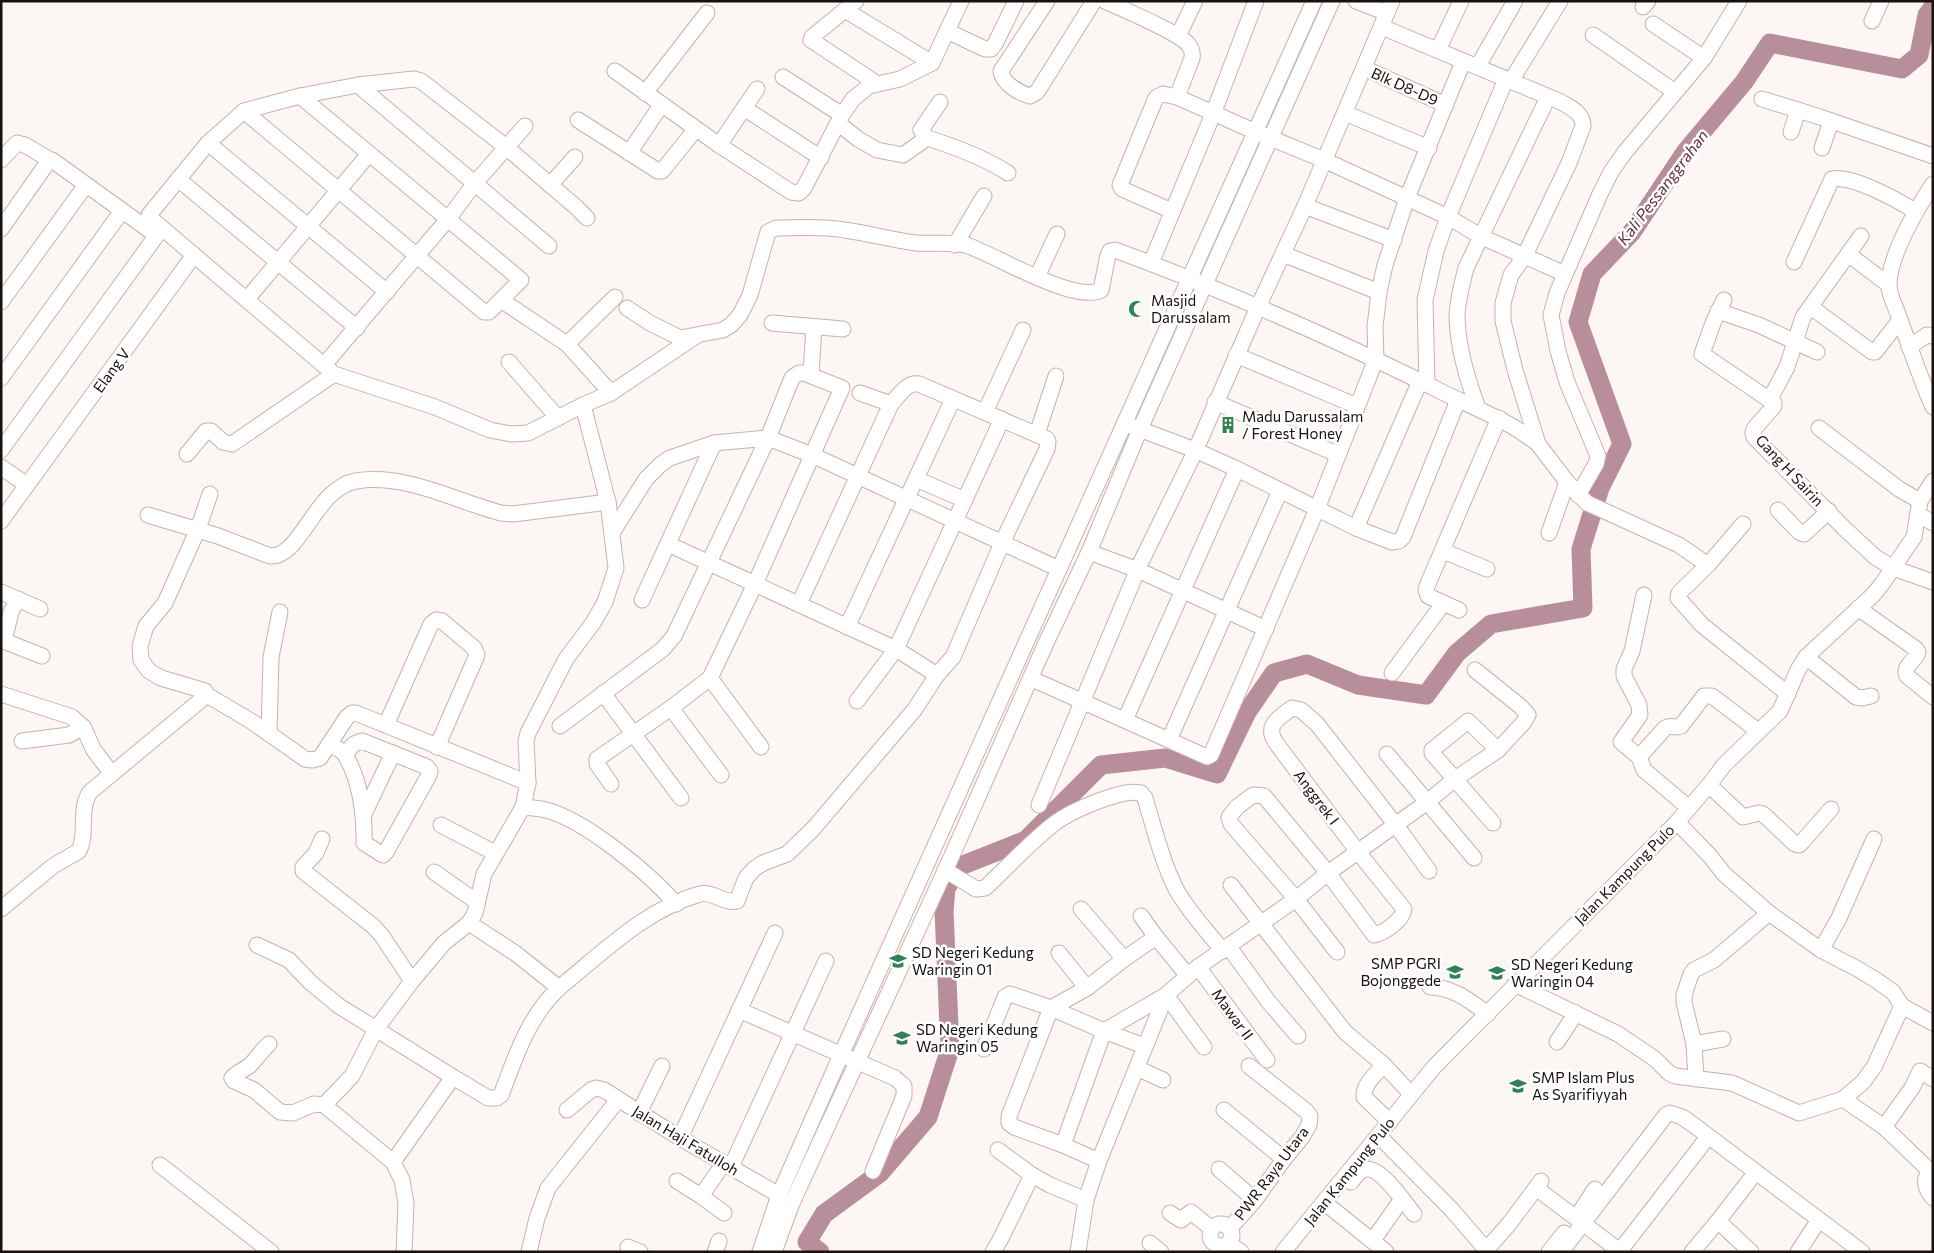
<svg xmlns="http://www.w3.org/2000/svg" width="1934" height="1253" viewBox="0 0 1934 1253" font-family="Commissioner,sans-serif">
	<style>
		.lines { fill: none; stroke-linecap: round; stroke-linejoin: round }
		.river { stroke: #b98e9b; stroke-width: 19 }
		.minor-casing { stroke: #cab1a6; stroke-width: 17 }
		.minor { stroke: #fff; stroke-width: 15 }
		.labels { text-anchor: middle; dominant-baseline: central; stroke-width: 5; stroke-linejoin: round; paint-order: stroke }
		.street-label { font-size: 15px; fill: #19110d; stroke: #fff }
		.poi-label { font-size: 15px; fill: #19110d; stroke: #fff; text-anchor: start }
		.water-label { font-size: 16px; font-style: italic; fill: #672e43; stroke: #fff }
	</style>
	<rect width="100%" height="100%" fill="#fcf6f4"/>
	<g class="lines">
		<!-- river -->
		<path class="river" d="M820,1252L807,1242L824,1214L880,1173L928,1117L950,1049L944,911L946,889L958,867L1026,840L1101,765L1165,758L1217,774L1247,712L1274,673L1307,664L1358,685L1426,695L1457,653L1491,624L1583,608L1581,549L1600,488L1622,444L1578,322L1592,274L1632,232L1686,151L1744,82L1770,43L1902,69L1919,55L1927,15L1933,7"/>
		<!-- minor casing -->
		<g class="minor-casing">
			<g id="minor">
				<path d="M856,1L812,37L811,40L876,83"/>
				<path d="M1047,1L1001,71C1002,83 1019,93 1030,96L1037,92L1094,1"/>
				<path d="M1105,1C1124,10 1176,31 1188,44C1192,49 1193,53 1192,58L1177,97"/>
				<path d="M1356,1L1387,13"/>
				<path d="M1643,7L1648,1"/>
				<path d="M845,10L932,63"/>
				<path d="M1872,21L1881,1"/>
				<path d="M1653,24L1704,58"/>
				<path d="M1382,27L1561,102C1571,108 1583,113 1583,126L1569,163L1524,257L1511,275L1503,303V321L1515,370L1538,444L1567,482L1587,503L1679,545L1708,565"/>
				<path d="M947,31L985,49H991L995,44L1016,1"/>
				<path d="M1593,35L1675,92"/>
				<path d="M1178,36L1195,1"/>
				<path d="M1438,50L1461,1"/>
				<path d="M1478,66L1515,1"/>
				<path d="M1364,68L1446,105"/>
				<path d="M615,71L719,145L791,192L799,193L804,188L842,115L853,99L869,86L900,79L932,63L961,1"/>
				<path d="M783,77L842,115"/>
				<path d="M1511,81L1560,1"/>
				<path d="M358,85L549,246"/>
				<path d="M645,93L707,13"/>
				<path d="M1762,99L1820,117L1933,156"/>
				<path d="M744,108L821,158"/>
				<path d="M244,111L484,312H489L521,280L300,96"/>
				<path d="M1345,113L1429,148"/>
				<path d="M578,120L658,171H662L696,129"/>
				<path d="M838,123L858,139L877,150L903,155L927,138L921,130L940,102"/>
				<path d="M1791,132L1798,110"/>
				<path d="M927,138C956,147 983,157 1008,173"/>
				<path d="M208,143L387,292"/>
				<path d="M719,145L757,89"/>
				<path d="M1822,148L1831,121"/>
				<path d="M629,153L662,104"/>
				<path d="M1,160L17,143L25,145L50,160"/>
				<path d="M178,179L357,328"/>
				<path d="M1933,184C1917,208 1889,256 1889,285C1889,296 1896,307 1899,317C1910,347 1920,378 1933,407"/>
				<path d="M550,185L575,157"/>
				<path d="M1305,206L1394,240"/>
				<path d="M1172,211L1122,189L1120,185L1155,100L1157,97L1163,94L1177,97L1256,132L1324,160L1448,217L1482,237L1565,274"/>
				<path d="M587,218L576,207L506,147L421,81L414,79L358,85L300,96L244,111L208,143L149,215V217L162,228L334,374L435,407L490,430L511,434L528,433L583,405L611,393L696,336"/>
				<path d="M1,229L48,162L52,160L156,235"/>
				<path d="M955,245L984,196"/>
				<path d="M1283,254L1379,292"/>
				<path d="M1848,254L1889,285"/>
				<path d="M1794,262L1832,179C1852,175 1898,200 1916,212"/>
				<path d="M1151,263L1213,114L1256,1"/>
				<path d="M1037,277L1057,234"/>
				<path d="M247,299L369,154"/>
				<path d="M501,300L567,344L611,393"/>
				<path d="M1724,300L1713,323L1702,354L1774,403V406L1754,429L1753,433L1754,437L1845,529L1875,557L1893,568L1933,582"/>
				<path d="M1,302L86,185"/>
				<path d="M1811,307L1872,352H1875L1900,320"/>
				<path d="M627,308L650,323L680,338L723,330L731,325L740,315L750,295L768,232L776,228C798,228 822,226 844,230C868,233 892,240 916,243C929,244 955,242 966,245C994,254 1074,304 1101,290L1108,255L1110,251L1115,250C1218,288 1319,332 1418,380C1431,386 1445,394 1459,400C1487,413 1513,424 1538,444"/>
				<path d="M1718,311L1759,325L1817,352"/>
				<path d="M772,323L843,329"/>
				<path d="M567,344L615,297"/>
				<path d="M1909,347L1927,335L1933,336"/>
				<path d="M1236,355L1357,406"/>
				<path d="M509,362L558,418"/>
				<path d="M324,365L448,219L475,183L525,126"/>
				<path d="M811,374L814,327"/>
				<path d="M1,378L122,211"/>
				<path d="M1427,384L1425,300L1436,251L1448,217L1506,79"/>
				<path d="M860,393L891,404"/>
				<path d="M1770,399L1787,367L1803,317L1861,236"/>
				<path d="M1215,402L1337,454"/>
				<path d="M1478,408C1467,379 1458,349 1457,318C1457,301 1462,284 1466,268L1548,97"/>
				<path d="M985,412L1023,330"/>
				<path d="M1131,426L1195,450L1237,469L1356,528L1392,542L1399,541L1403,537L1458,400"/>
				<path d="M1819,428L1899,489L1920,501"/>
				<path d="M1037,434L1056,376"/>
				<path d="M1,450L162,228"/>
				<path d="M187,454L206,431H211L223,442L232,444L334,374"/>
				<path d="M1,467L27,485"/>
				<path d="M916,479L965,500"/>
				<path d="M210,494L198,529L165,603L146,626L140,646L141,660L149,671L161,678L205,691L207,695L251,721L305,759L312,760L320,758L347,717L352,713H356L528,783"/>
				<path d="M1578,495L1596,464L1598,456L1567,382L1558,351L1551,315L1557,293L1600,194L1611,172L1625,152L1704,58L1739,1"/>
				<path d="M1778,510L1799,532L1804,534L1829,511"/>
				<path d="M1918,514L1933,523"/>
				<path d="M148,515L218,536L270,556C301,558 315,488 356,481C406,473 455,501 501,513L513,514L608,502"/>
				<path d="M1,521L194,255"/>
				<path d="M1743,524L1708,565L1679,593L1678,598L1702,625L1788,694"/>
				<path d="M1356,528L1420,381"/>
				<path d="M612,533L646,479L661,464L670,458L714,443L768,438L812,455L1059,569"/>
				<path d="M1549,533L1567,482"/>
				<path d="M668,544L896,649L937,675"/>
				<path d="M1443,551L1487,569"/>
				<path d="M1089,552L1138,570L1266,629"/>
				<path d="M1,592L40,609"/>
				<path d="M1644,595L1632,651L1624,669V676L1639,705L1640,715L1621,742L1639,757L1644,770L1650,775L1689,808"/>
				<path d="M18,599L11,612L4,641L42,656"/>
				<path d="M642,600L714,443"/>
				<path d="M1858,608L1916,649L1918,652C1916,661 1902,666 1907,676L1933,697"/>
				<path d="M1459,610L1428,596L1426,590L1427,586L1499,418"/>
				<path d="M847,627L953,399"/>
				<path d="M1806,657L1856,697L1862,698L1871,696"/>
				<path d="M1392,673L1443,604"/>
				<path d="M710,678L761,747"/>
				<path d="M1032,679L1207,757L1211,755L1317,509L1376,359L1375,327L1379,292L1385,265L1407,198L1463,62"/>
				<path d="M603,693L681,798"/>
				<path d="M1,694L72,717L84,728L93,749L112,774"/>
				<path d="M857,701L896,649L1002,419"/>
				<path d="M671,708L721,775"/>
				<path d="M1125,720L1237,469"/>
				<path d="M386,725L431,624L436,620L442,621L474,648L477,655L437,747"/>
				<path d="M560,726L663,649L674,636L768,438L792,378L799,373H804L842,388L755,584L710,678L671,708L597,759V764L611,784"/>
				<path d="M269,734L271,657L280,612"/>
				<path d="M1169,740L1280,491"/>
				<path d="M22,741L69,735L83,727"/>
				<path d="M329,744C335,747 342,750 345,755C360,779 365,816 364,843L383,855L386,852L429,775L430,771L427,767L362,741L354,744L345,754"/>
				<path d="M1387,754L1474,858"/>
				<path d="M1639,757L1665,728C1671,724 1675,729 1681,726L1704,696H1712L1758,731"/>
				<path d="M1709,785L1743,817L1759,813L1763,814L1795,844L1799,845L1803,841L1831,809"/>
				<path d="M1039,805L1140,564L1193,456L1258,307L1305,206L1392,1"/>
				<path d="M523,807C530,808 538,808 546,810C585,820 649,873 676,904"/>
				<path d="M363,816L393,753"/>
				<path d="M1677,822L1710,856L1724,874L1769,913L1821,950L1856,968L1876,980L1893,992L1902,1006L1933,1023"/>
				<path d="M1493,823L1432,753V750L1468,721L1498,750"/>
				<path d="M441,825L495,853"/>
				<path d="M322,839L316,853L303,867V871L373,926L382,936L412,981"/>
				<path d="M945,870L976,889L985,888C1008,867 1030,842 1055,823C1071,811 1122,788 1141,793L1145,798C1154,828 1162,861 1176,889C1188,911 1207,931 1223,951"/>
				<path d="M434,872L477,902"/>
				<path d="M1231,885L1345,1032L1384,1065L1411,1094"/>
				<path d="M1,909L53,866L79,851C88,833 78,810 90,792L207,695"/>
				<path d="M1081,909L1124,959"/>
				<path d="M1141,916L1156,937"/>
				<path d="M469,923L515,953L559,988"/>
				<path d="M257,945L289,960L311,983L339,1006L453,1077L393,1162"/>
				<path d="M1229,947L1268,1001L1298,1036"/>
				<path d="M1821,950L1839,918L1874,839"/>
				<path d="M1337,952L1296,899L1231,824L1229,817L1237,807L1253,795L1264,796L1328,873L1374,935C1384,933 1403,920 1404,909L1358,852L1276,743C1264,725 1279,718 1292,708L1301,710L1317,724L1395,824L1429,871"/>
				<path d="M1059,953L1087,988"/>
				<path d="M1198,967L1267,1060"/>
				<path d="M1515,984L1618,1034L1655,1059L1669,1073L1675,1076L1732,1083L1799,1113L1843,1099L1863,1082L1874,1067L1902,1006"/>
				<path d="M1430,987C1453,987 1470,1001 1488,1014"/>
				<path d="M739,1010L895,1078L904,1086V1096L873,1171"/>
				<path d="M1557,1042L1576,1013"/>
				<path d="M269,1044C261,1051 256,1060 249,1066C244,1070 237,1072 232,1078L234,1081L254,1090L280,1112L293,1113L314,1104L324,1105L393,1162L402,1180L406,1203L404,1252"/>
				<path d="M1694,1044L1723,1039"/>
				<path d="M984,1049L1005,997L1010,994L1051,1008L1104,1031L1144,1046"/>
				<path d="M1384,1065C1376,1074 1363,1084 1364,1097L1390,1122"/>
				<path d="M1137,1068L1163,1080"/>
				<path d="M453,1077L488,1098H497L501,1095C516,1056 528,1017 559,988C602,953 646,909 700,894C713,891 724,904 737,901L746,878L754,869L763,863L787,854L813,829L915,709L937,675L953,657L1002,543L1047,449L1048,442L1047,439L919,384C906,382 899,396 891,404L799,604"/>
				<path d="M1696,1079L1694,1044L1684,1002V995L1691,974L1694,970L1714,960L1769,913"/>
				<path d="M1843,1099L1884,1127L1930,1171C1922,1180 1926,1190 1933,1198"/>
				<path d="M324,1105L352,1076L376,1029L412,981L444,943L469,923L475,913L484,874L523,807L528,783L526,741L528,733L566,659L593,623L605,602L616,568L608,502L583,405"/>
				<path d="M567,1110L591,1090L596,1088L604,1090L680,1138L779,1195"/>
				<path d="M1224,1110L1284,1159"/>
				<path d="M639,1113L662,1066"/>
				<path d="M1884,1127L1912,1088L1920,1071L1933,1079"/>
				<path d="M1379,1136L1452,1210L1488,1252"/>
				<path d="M680,1138L775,933"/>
				<path d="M1063,1145L1104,1031L1166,995L1204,1047"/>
				<path d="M998,1150L1032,1175L1050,1185L1086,1200"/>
				<path d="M1099,1161L1063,1145L1014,1127L1009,1123V1116L1051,1008L1087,988L1124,959L1156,937L1188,976"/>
				<path d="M160,1165L271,1252"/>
				<path d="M731,1167L826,961"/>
				<path d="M1219,1169L1255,1200"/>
				<path d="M677,1181L701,1196L724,1163"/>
				<path d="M1351,1182C1355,1177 1359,1170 1366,1169C1381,1167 1405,1203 1414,1214"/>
				<path d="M1536,1188L1621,1252"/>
				<path d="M701,1196L724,1213"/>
				<path d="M1330,1207L1386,1252"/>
				<path d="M1170,1213L1181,1220L1191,1212L1212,1229"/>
				<path d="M1578,1215L1595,1189"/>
				<circle cx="1221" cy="1235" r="11"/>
				<path d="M1229,1229L1255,1200L1284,1159L1302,1137L1309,1125L1310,1116L1306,1111L1249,1066"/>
				<path d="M1373,1240L1402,1199"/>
				<path d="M1150,1243L1161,1252"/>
				<path d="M1228,1243L1241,1252"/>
				<path d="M628,1247L640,1252"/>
				<path d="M1486,1250L1509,1224L1541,1181"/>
				<path d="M529,1252L537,1218L548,1188L618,1100"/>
				<path d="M715,1252L719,1241"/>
				<path d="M760,1252L779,1195L841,1055L1314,1"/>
				<path d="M774,1252L792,1203L950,860L1046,643L1089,552L1140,429L1332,1"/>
				<path d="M993,1252L1000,1240L1032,1175"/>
				<path d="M1078,1252L1086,1200L1099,1161L1166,995L1198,967L1296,899L1328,873L1426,803L1455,779L1498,750L1524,722L1528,715L1520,706L1475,670"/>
				<path d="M1283,1252L1434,1067L1677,822L1709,785L1724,765L1780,711L1798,670L1806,657L1873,595L1882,584L1914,537L1920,501L1933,481"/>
				<path d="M1549,1252L1564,1233"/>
				<path d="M1561,1252L1666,1115L1670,1113L1682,1117L1695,1126L1862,1252"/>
				<path d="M1619,1252L1708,1137"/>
				<path d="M1692,1252L1718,1221"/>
				<path d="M1751,1252L1718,1221L1756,1172"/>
				<path d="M1798,1252L1819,1220"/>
			</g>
		</g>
		<!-- minor -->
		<use href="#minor" class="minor"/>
	</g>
	<!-- icons -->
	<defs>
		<g id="mosque-bare" transform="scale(1.35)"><path d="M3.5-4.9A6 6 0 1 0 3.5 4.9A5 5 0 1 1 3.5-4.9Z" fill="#2f8254" stroke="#fff" stroke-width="2.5" paint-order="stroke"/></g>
		<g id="building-bare" transform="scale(1.35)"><path d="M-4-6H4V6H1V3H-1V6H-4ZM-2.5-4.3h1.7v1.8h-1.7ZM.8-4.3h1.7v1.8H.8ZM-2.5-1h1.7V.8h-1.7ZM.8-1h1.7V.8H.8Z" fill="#2f8254" stroke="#fff" stroke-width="2.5" paint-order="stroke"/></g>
		<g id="school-bare" transform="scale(1.35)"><path d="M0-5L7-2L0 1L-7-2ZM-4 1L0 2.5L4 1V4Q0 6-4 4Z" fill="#2f8254" stroke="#fff" stroke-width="2.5" paint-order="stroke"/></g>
	</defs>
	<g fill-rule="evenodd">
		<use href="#mosque-bare" x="1137" y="309"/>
		<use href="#building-bare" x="1228" y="425"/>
		<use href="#school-bare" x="898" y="961"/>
		<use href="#school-bare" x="1455" y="972"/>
		<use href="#school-bare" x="1497" y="973"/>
		<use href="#school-bare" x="902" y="1038"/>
		<use href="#school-bare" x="1518" y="1086"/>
	</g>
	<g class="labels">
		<!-- street labels -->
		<g class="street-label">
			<text transform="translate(1405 86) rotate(24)">Blk D8-D9</text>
			<text transform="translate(111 370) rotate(-54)">Elang V</text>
			<text transform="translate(1790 470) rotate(47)">Gang H Sairin</text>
			<text transform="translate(1317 797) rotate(53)">Anggrek I</text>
			<text transform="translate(1624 874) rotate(-45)">Jalan Kampung Pulo</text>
			<text transform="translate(1233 1014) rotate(54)">Mawar II</text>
			<text transform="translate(686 1140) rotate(31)">Jalan Haji Fatulloh</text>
			<text transform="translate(1349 1171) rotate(-51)">Jalan Kampung Pulo</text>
			<text transform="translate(1271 1173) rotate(-53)">PWR Raya Utara</text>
		</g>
		<!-- poi labels -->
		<g class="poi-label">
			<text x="1151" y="300">Masjid<tspan x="1151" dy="17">Darussalam</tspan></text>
			<text x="1242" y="416">Madu Darussalam<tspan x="1242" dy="17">/ Forest Honey</tspan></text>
			<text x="912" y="952">SD Negeri Kedung<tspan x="912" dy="17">Waringin 01</tspan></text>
			<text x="1441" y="963" text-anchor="end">SMP PGRI<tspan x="1441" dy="17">Bojonggede</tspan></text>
			<text x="1511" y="964">SD Negeri Kedung<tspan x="1511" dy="17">Waringin 04</tspan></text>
			<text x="916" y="1029">SD Negeri Kedung<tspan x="916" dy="17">Waringin 05</tspan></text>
			<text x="1532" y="1077">SMP Islam Plus<tspan x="1532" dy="17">As Syarifiyyah</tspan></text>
		</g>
		<!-- water labels -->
		<g class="water-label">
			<text transform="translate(1662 187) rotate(-53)">Kali Pessanggrahan</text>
		</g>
	</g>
	<!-- border -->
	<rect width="1934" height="1253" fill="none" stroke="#19110d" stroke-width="5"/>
</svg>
